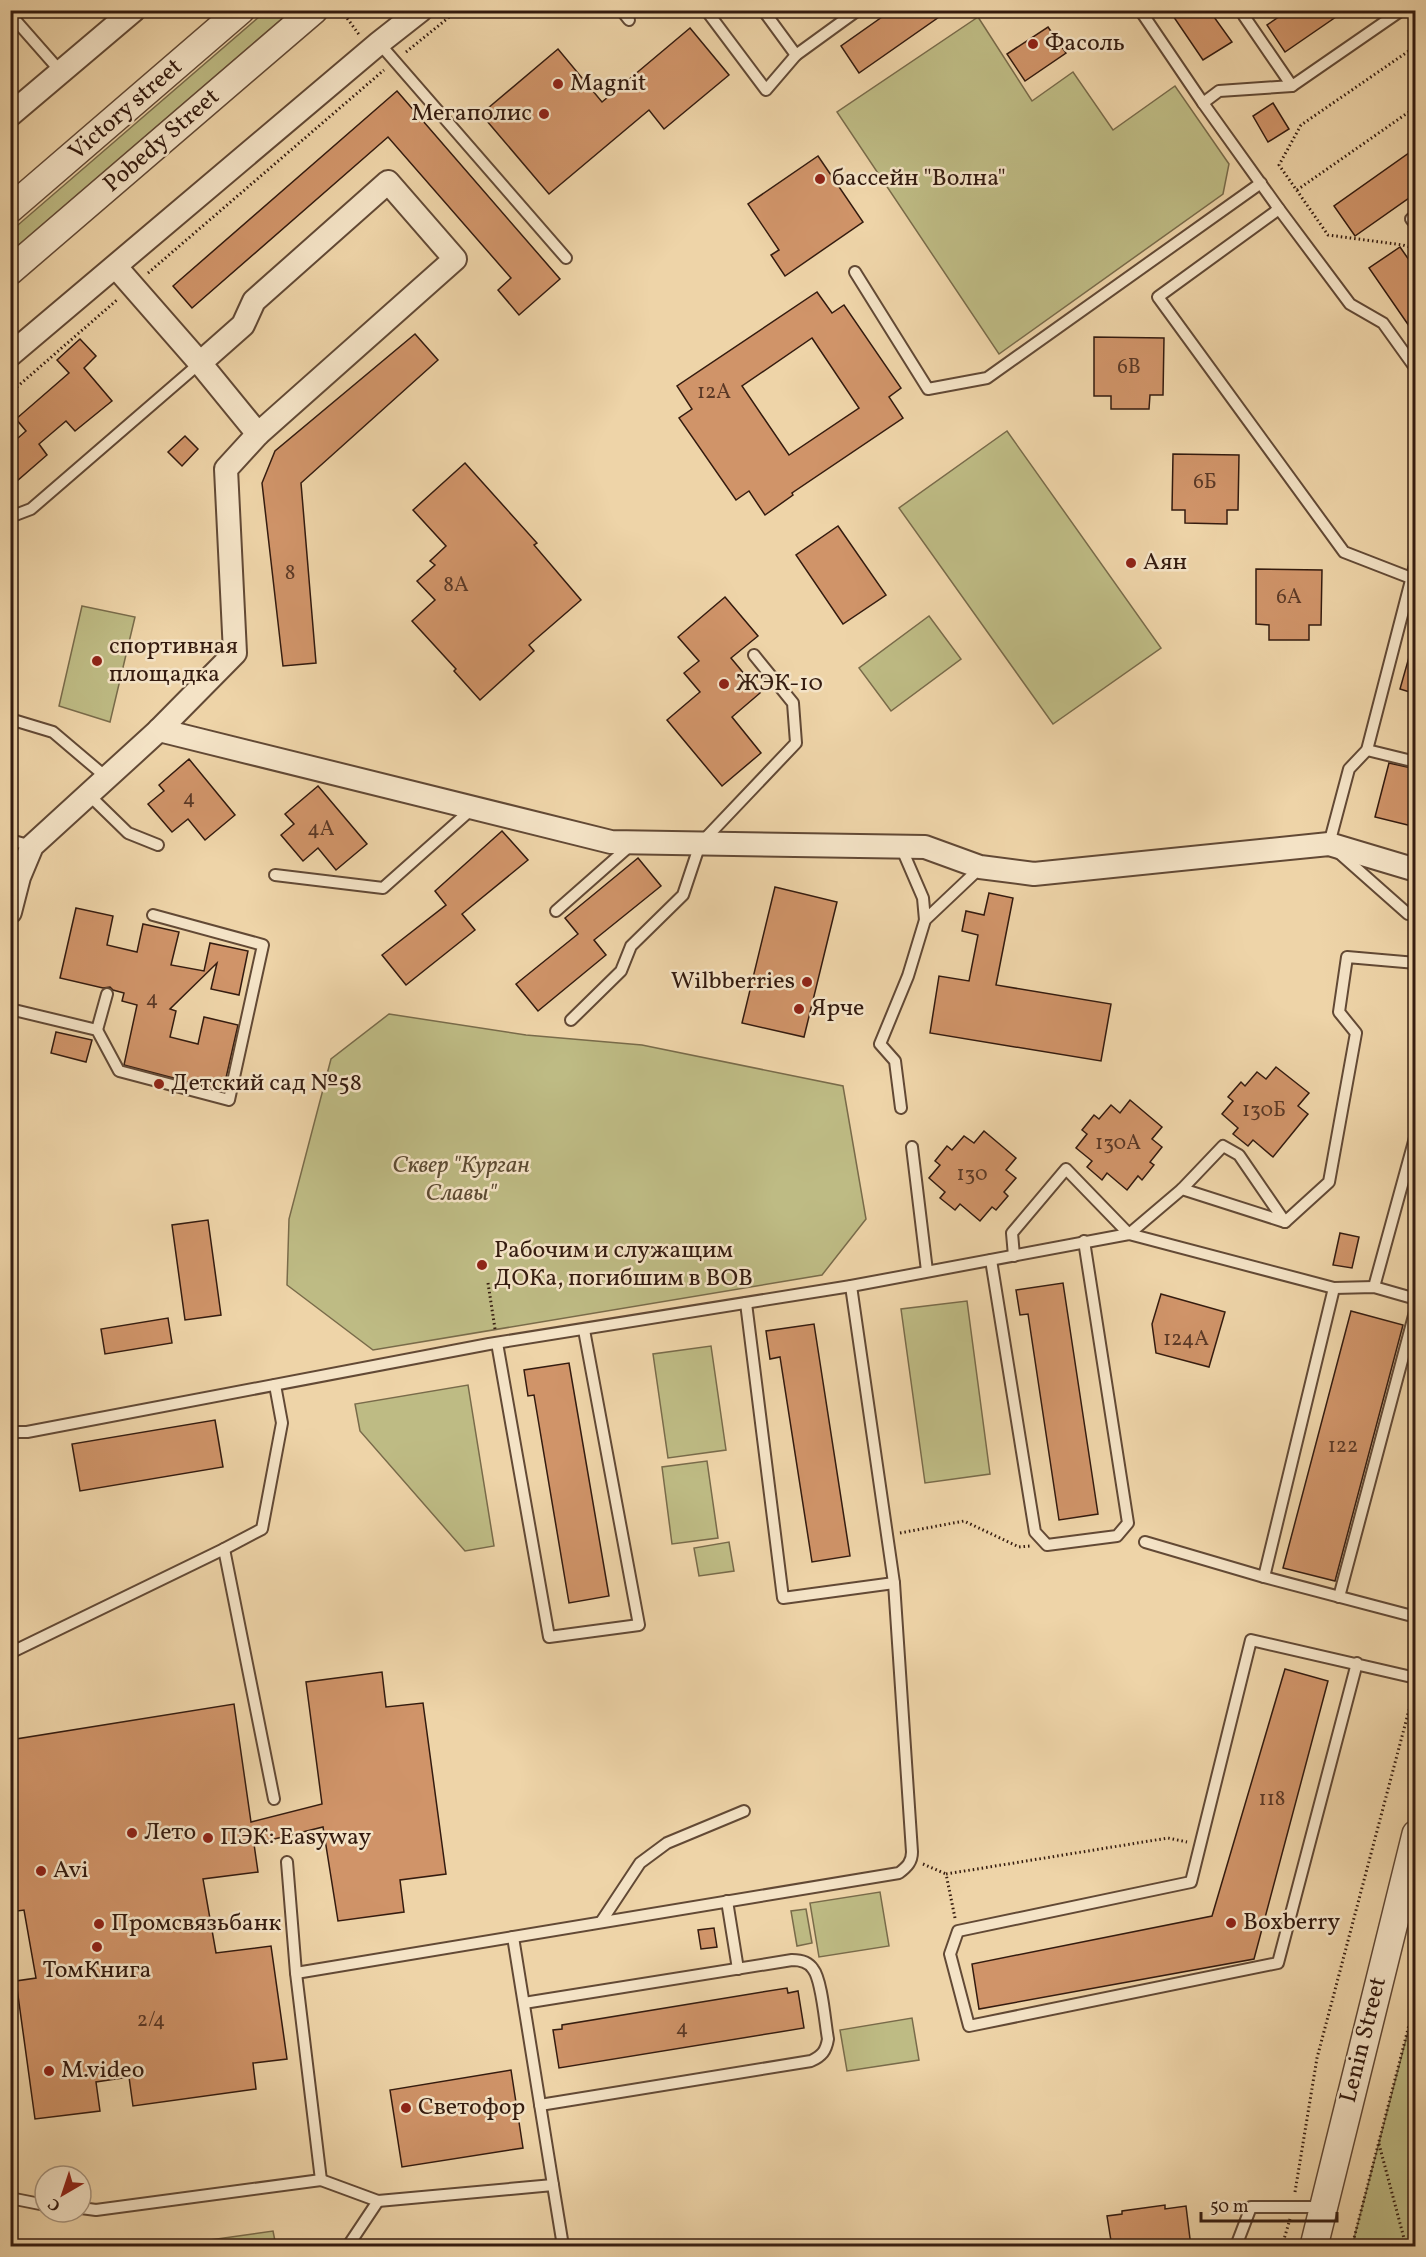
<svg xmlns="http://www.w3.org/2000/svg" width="1426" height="2257" viewBox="0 0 1426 2257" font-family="Vollkorn,serif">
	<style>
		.green { fill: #bebb84; stroke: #796b4a; stroke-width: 1.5 }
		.building { fill: #d09469; stroke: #341b0f; stroke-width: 1.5; fill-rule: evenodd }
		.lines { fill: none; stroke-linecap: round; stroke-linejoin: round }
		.service-casing { stroke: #624935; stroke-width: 14 }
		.minor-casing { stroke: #624935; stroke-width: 26 }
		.tertiary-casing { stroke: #624935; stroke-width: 30 }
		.path { stroke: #341b0f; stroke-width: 3; stroke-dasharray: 1.5 3; stroke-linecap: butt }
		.service { stroke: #f4e3c6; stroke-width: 10 }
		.minor { stroke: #f4e3c6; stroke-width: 22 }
		.tertiary { stroke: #f4e3c6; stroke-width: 27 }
		.poi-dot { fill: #8f2418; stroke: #f4e3c6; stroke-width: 2 }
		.labels { text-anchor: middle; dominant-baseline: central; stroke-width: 5; stroke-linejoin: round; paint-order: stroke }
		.number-label { font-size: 21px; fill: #5b3926 }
		.poi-label { font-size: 24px; fill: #341b0f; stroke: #f4e3c6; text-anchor: start }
		.street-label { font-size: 24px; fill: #341b0f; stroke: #f4e3c6 }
		.park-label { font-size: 24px; font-style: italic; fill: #5d4b32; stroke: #f4e3c6 }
	</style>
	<rect width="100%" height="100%" fill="#eed4a8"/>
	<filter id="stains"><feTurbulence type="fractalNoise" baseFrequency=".00333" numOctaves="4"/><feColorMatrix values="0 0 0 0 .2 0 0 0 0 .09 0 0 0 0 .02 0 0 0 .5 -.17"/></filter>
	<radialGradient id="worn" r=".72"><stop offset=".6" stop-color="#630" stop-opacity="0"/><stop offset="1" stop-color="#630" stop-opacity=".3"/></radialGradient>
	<!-- green -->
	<g class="green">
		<path d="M267,10L291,11L11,252V231Z"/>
		<path d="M978,17L1032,101L1073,72L1113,130L1175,86L1229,164L1223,194L999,354L837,112Z"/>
		<path d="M1007,431L1161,648L1053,724L899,508Z"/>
		<path d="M82,606L135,617L110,722L59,706Z"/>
		<path d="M929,616L961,659L891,711L859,668Z"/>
		<path d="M389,1014L526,1035L642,1045L843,1086L866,1219L822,1275L373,1350L287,1285L289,1219L331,1059Z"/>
		<path d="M967,1301L990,1474L925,1483L901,1309Z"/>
		<path d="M711,1346L726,1450L668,1458L653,1354Z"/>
		<path d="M468,1385L494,1546L465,1551L360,1431L355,1404Z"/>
		<path d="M707,1461L718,1538L672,1544L662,1467Z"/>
		<path d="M729,1542L734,1571L699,1576L694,1548Z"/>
		<path d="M880,1892L889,1946L819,1957L810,1903Z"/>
		<path d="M806,1909L812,1943L797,1946L791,1911Z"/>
		<path d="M1415,2005V2246H1352Z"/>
		<path d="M912,2018L919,2060L847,2071L840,2030Z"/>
		<path d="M273,2231L276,2246H167Z"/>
	</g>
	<!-- building -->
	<g class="building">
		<path d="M892,10H949L859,73L841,46Z"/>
		<path d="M1169,10H1209L1232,42L1203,60Z"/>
		<path d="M1289,10H1346L1285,52L1267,25Z"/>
		<path d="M1048,27L1066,53L1025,81L1007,54Z"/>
		<path d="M690,28L729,75L664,129L649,110L549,194L481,114L558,49L602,102Z"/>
		<path d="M397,91L560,279L519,315L498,290L511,278L388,137L192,308L173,286Z"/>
		<path d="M1273,103L1289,129L1268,142L1253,116Z"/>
		<path d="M1416,148V193L1355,236L1334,206Z"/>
		<path d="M818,156L863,222L785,276L771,255L779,250L748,204Z"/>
		<path d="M1400,247L1416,270V336L1369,268Z"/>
		<path d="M817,292L832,313L844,305L901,388L889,397L903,418L792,493L793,495L765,515L749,491L736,500L679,418L692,409L677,386ZM812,338L859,408L789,455L742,386Z"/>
		<path d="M415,334L438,360L301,483L316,663L283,666L262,483L275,451Z"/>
		<path d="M1094,337L1164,338L1163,395H1150L1149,409H1111V396H1094Z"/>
		<path d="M80,339L96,356L84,368L112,401L75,431L66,421L39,444L47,455L10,487V445L26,431L16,419L69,373L57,360Z"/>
		<path d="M185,436L198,449L182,466L168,452Z"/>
		<path d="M1173,454L1239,455L1238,510H1227V524L1185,523V510H1172Z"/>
		<path d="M465,463L537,543L534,545L581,600L529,645L534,651L480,700L454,671L456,669L412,621L435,600L417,581L435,565L430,561L446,546L413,510Z"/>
		<path d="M838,526L886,595L843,624L796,555Z"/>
		<path d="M1256,569L1322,570L1321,625H1309V640H1269V625L1256,624Z"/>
		<path d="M725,597L758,636L731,658L760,693L732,717L761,753L722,786L667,720L700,692L684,673L699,661L678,637Z"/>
		<path d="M1411,650L1416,651V694L1400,689Z"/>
		<path d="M189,759L235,815L205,840L188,819L172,832L148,804L164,791L159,785Z"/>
		<path d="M1389,763L1416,769V827L1375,817Z"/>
		<path d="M318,786L367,844L336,870L318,848L303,861L281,835L294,824L285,814Z"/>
		<path d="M502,831L528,860L462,914L475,930L406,985L382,955L446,905L435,891Z"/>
		<path d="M638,858L661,886L594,940L606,955L538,1011L516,984L578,934L565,918Z"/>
		<path d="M775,887L837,902L804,1037L742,1023Z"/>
		<path d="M989,893L1013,898L996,985L1111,1004L1101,1061L930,1033L939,976L969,981L978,935L962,931L966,911L984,915Z"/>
		<path d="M76,908L113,916L107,945L137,952L143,924L179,932L171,965L204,971L210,943L248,951L239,995L211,989L217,963L170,1009L176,1011L170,1037L198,1044L204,1017L238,1025L223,1091L124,1065L137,1005L122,1001L124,993L113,990L110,987L103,988L60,978Z"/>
		<path d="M56,1032L92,1040L86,1062L51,1053Z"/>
		<path d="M1276,1067L1309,1093L1298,1106L1308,1114L1273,1157L1253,1140L1248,1146L1233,1134L1238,1128L1222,1114L1233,1101L1228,1097L1241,1082L1245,1086L1257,1072L1266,1079Z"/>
		<path d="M1130,1100L1162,1127L1152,1139L1162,1147L1150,1162L1154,1165L1142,1180L1138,1176L1127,1190L1107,1173L1102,1180L1087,1167L1092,1161L1076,1148L1087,1134L1082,1130L1094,1115L1099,1119L1111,1105L1120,1113Z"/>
		<path d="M984,1131L1016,1158L1006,1170L1016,1178L1004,1192L1008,1196L996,1210L992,1207L980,1221L960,1204L955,1210L940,1198L945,1192L929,1178L940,1165L935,1161L947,1146L952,1150L964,1136L974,1143Z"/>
		<path d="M208,1220L221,1315L185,1320L172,1225Z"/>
		<path d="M1340,1233L1359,1237L1352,1268L1333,1265Z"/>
		<path d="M1063,1283L1098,1514L1059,1520L1028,1314L1020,1315L1016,1290Z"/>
		<path d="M1161,1294L1225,1312L1209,1367L1156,1353L1152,1324Z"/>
		<path d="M1351,1311L1403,1325L1335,1581L1283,1568Z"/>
		<path d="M168,1318L172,1343L105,1354L101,1329Z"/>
		<path d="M814,1324L850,1556L812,1562L780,1357L770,1359L766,1331Z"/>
		<path d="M569,1363L609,1596L569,1603L534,1395L528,1396L524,1370Z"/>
		<path d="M215,1420L223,1467L80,1491L72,1444Z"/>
		<path d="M1285,1669L1328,1681L1254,1959L979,2009L972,1964L1212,1916Z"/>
		<path d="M382,1672L386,1707L423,1703L446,1874L400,1880L404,1912L338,1921L323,1827L254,1844L258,1872L203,1879L216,1953L271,1946L287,2059L253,2063L256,2089L133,2106L129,2077L96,2082L100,2111L35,2119L16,1981L36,1978L24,1910L10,1912V1740L234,1704L251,1822L322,1804L306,1682Z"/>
		<path d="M714,1928L717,1947L701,1949L698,1930Z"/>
		<path d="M787,1988L788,1993L798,1991L804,2028L559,2068L553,2030L562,2029V2025Z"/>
		<path d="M511,2070L523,2148L402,2167L390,2090Z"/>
		<path d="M1165,2205V2209L1186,2206L1191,2247H1112L1107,2216L1122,2214V2211Z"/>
	</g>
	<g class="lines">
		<!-- service casing -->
		<g class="service-casing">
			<g id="service">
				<path d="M621,10L629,20"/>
				<path d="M706,10L766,90L796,55"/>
				<path d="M763,10L796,55L858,10"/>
				<path d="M1140,10L1203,103L1279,209L1350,304L1383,323L1416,369"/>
				<path d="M1252,10L1244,16L1292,86L1402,10"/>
				<path d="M10,14L61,72"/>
				<path d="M379,43L566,258"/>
				<path d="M1203,103L1219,91L1292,86"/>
				<path d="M1279,209L1158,297L1344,552L1411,578"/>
				<path d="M1416,215L1411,219L1416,225"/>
				<path d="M855,272L928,389L987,378L1261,183"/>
				<path d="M10,517L31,509L200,363"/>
				<path d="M10,719L53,732L106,777"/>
				<path d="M1367,750L1416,762"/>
				<path d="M88,794L128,833L158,845"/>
				<path d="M10,840L32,846"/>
				<path d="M901,847L923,898L925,920"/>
				<path d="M275,875L383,888L473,808"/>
				<path d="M556,911L632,844"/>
				<path d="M1408,914L1329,844L1349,769L1367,750L1416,561"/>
				<path d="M10,1009L97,1030L119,1071L229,1100L263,945L153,915"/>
				<path d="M571,1020L621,971L631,946L683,895L700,844L796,743L793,703L754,655"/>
				<path d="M97,1030L107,994"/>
				<path d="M901,1108L895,1061L880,1044L908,976L925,920L980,868"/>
				<path d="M912,1147L927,1271"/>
				<path d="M1182,1189L1223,1146L1239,1155L1285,1222"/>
				<path d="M1014,1256L1012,1233L1066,1169L1129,1234L1182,1189L1285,1222L1329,1182L1356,1033L1339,1012L1347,957L1416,963"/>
				<path d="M991,1260L1035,1532L1047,1545L1117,1536L1128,1523L1084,1241"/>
				<path d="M1374,1287L1416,1134"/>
				<path d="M746,1303L783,1598L894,1583L851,1286"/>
				<path d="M497,1343L549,1637L639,1625L584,1330"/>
				<path d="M10,1432H27L489,1344L851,1286L1129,1234L1334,1288L1374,1287L1416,1299"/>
				<path d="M1145,1542L1264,1577L1416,1617"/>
				<path d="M224,1549L262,1529L282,1423L275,1385"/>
				<path d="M1264,1577L1334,1288"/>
				<path d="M1339,1597L1416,1308"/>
				<path d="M10,1653L224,1549L274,1799"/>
				<path d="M1357,1663L1278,1963L969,2026L950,1954L958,1931L1191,1882L1251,1640L1416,1678"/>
				<path d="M727,1901L738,1969"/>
				<path d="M601,1922L640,1863L667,1843L744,1811"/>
				<path d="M513,1937L553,2185"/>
				<path d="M296,1973L899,1873C907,1867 912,1862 912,1852L894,1583"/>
				<path d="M524,2003L792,1960C800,1960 808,1961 813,1969C822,1980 825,2023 828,2039C826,2051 822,2056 811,2061L540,2105"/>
				<path d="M321,2180L378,2201L348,2246"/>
				<path d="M10,2198L45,2205"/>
				<path d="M378,2201L553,2185L563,2246"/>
				<path d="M81,2208L96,2210L321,2180L296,1973L287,1862"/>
				<path d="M1236,2246L1251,2207H1323"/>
			</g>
		</g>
		<!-- minor casing -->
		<g class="minor-casing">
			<g id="minor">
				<path d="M10,115L134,10"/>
				<path d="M116,267L200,363L258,434L455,259L388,182L254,301L243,325L200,363"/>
				<path d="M10,355L379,43L421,10"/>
				<path d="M159,730L611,842L925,847L980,867L1034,874L1329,844L1416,870"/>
				<path d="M10,912L19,877L32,846L159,730L235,653L226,469L258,434"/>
			</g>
		</g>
		<!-- tertiary casing -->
		<g class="tertiary-casing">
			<g id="tertiary">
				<path d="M10,209L241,10"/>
				<path d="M10,271L314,10"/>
				<path d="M1314,2246L1416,1834"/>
			</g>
		</g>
		<!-- path -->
		<g class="path">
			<path d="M342,11L360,36"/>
			<path d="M1416,46L1301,125L1279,165L1328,235L1403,245L1416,249"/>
			<path d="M406,52L458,10"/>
			<path d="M1297,190L1416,107"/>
			<path d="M148,273L384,70"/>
			<path d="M10,393L118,299"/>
			<path d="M488,1283L495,1329"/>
			<path d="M900,1533L964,1521L1019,1547L1030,1546"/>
			<path d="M923,1864L946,1874"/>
			<path d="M955,1918L946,1874L1168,1838L1187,1842"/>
			<path d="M1379,2144L1406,2246"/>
			<path d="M1295,2192L1317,2058L1414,1691"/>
			<path d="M1282,2246L1290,2219"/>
			<path d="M1352,2246L1416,1998"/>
		</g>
		<!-- service -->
		<use href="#service" class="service"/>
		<!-- minor -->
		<use href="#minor" class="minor"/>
		<!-- tertiary -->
		<use href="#tertiary" class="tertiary"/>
	</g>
	<!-- markers -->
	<g class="poi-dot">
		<circle cx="1033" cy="44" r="6"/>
		<circle cx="558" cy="84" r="6"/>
		<circle cx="544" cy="114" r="6"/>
		<circle cx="820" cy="179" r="6"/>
		<circle cx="1131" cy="563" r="6"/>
		<circle cx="97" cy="661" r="6"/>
		<circle cx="724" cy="684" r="6"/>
		<circle cx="807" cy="982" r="6"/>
		<circle cx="799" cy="1009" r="6"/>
		<circle cx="159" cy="1084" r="6"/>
		<circle cx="482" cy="1265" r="6"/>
		<circle cx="132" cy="1833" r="6"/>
		<circle cx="208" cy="1838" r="6"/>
		<circle cx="41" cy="1871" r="6"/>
		<circle cx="1231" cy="1923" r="6"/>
		<circle cx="99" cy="1924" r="6"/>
		<circle cx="97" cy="1947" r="6"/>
		<circle cx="49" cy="2071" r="6"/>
		<circle cx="406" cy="2108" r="6"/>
	</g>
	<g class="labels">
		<!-- number labels -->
		<g class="number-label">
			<text x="1129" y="367">6В</text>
			<text x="714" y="392">12А</text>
			<text x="1205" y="482">6Б</text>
			<text x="290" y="573">8</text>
			<text x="456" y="585">8А</text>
			<text x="1289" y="597">6А</text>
			<text x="189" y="798">4</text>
			<text x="321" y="829">4А</text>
			<text x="152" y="999">4</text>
			<text x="1264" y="1110">130Б</text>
			<text x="1118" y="1143">130А</text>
			<text x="972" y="1174">130</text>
			<text x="1186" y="1339">124А</text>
			<text x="1343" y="1446">122</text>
			<text x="1272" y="1799">118</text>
			<text x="151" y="2020">2/4</text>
			<text x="682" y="2028">4</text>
		</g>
		<!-- poi labels -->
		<g class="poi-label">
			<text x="1045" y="44">Фасоль</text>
			<text x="570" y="84">Magnit</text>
			<text x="532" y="114" text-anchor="end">Мегаполис</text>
			<text x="832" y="179">бассейн "Волна"</text>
			<text x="1143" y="563">Аян</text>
			<text x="109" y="647">спортивная<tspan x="109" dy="28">площадка</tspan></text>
			<text x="736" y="684">ЖЭК-10</text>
			<text x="795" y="982" text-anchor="end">Wilbberries</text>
			<text x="811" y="1009">Ярче</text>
			<text x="171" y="1084">Детский сад №58</text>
			<text x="494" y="1251">Рабочим и служащим<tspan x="494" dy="28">ДОКа, погибшим в ВОВ</tspan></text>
			<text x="144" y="1833">Лето</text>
			<text x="220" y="1838">ПЭК: Easyway</text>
			<text x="53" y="1871">Avi</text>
			<text x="1243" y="1923">Boxberry</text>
			<text x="111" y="1924">Промсвязьбанк</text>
			<text x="97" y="1971" text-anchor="middle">ТомКнига</text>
			<text x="61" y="2071">M.video</text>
			<text x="418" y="2108">Светофор</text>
		</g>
		<!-- street labels -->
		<g class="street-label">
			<text transform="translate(126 110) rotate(-41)">Victory street</text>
			<text transform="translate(162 141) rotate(-41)">Pobedy Street</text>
			<text transform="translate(1364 2040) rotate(-76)">Lenin Street</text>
		</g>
		<!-- park labels -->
		<g class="park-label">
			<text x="461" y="1166">Сквер "Курган<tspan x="461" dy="28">Славы"</tspan></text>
		</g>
	</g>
	<!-- margin -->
	<rect width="1426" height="2257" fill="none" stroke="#eed4a8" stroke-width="36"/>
	<rect x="12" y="12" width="1402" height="2233" fill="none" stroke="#341b0f" stroke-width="3"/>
	<rect x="18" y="18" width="1390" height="2221" fill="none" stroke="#341b0f" stroke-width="1.5"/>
	<!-- north arrow -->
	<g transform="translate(63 2194) rotate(219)"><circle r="28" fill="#f4e3c6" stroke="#a7937d" stroke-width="1.5"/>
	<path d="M0-4.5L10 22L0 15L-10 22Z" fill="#8f2418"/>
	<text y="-9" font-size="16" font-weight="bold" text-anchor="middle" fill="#341b0f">С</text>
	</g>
	<!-- scale -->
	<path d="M1201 2212v9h136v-9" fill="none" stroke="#341b0f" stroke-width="3"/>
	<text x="1210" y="2212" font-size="18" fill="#341b0f" stroke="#f4e3c6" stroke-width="4.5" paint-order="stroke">50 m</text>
	<rect width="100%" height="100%" filter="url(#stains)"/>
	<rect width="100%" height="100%" fill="url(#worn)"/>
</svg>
